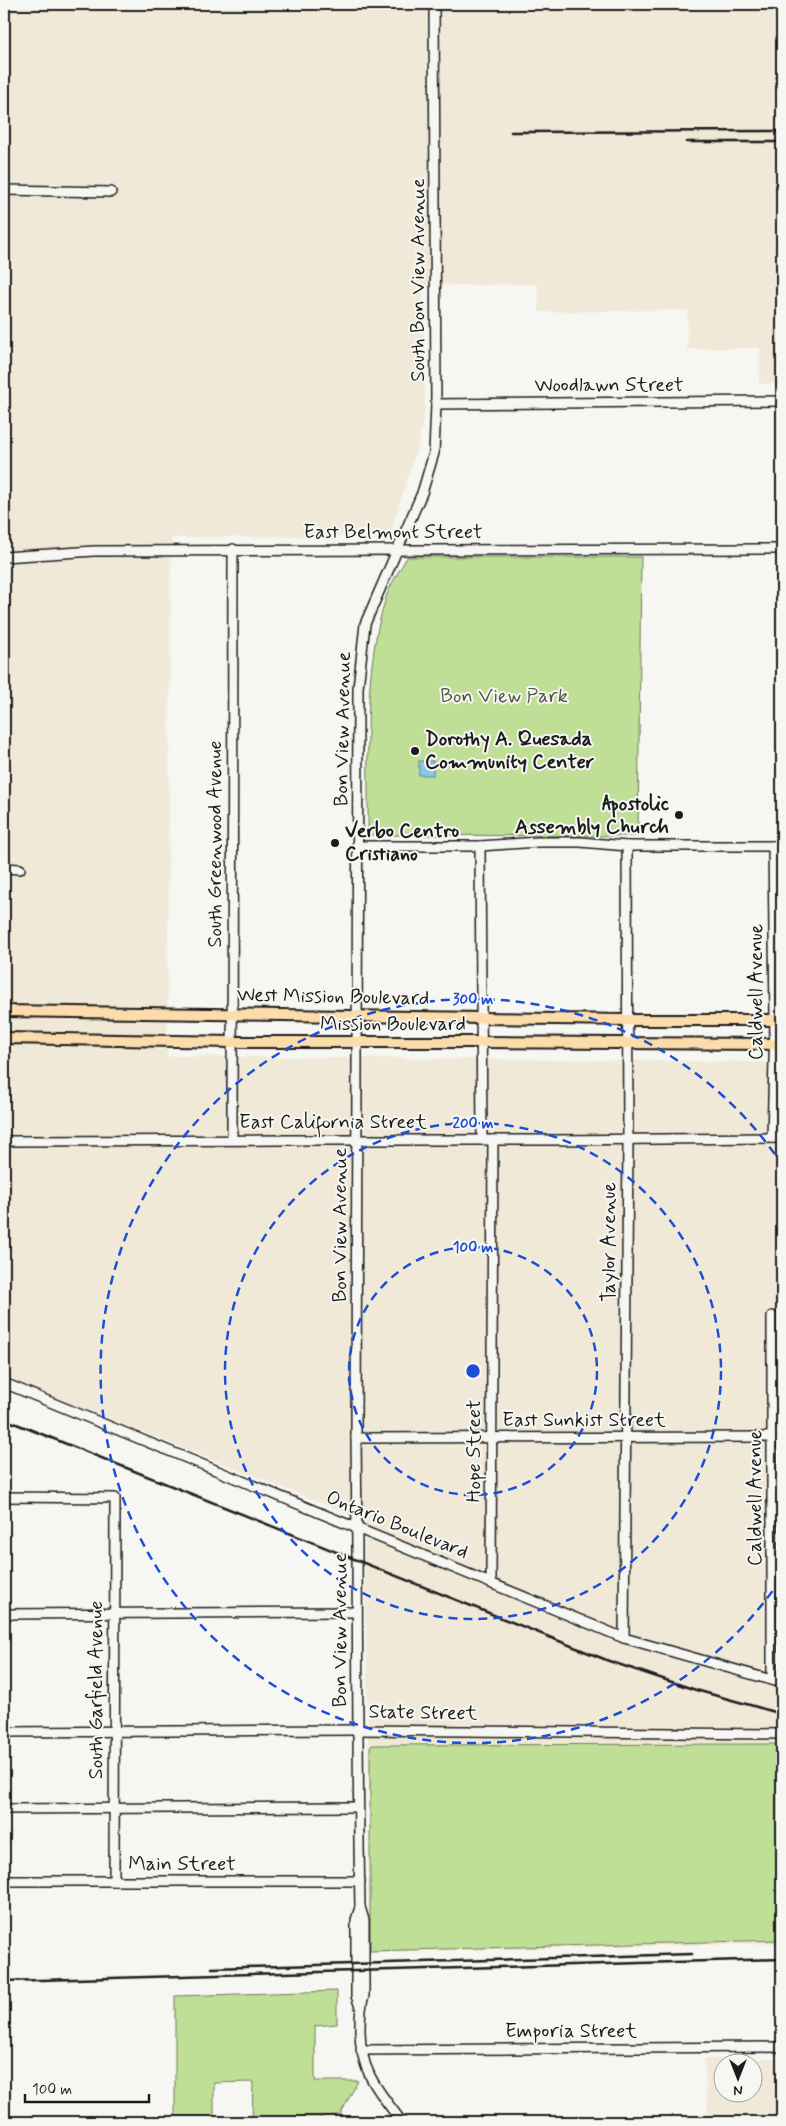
<svg xmlns="http://www.w3.org/2000/svg" width="786" height="2126" viewBox="0 0 786 2126" font-family="Mynerve,sans-serif">
	<style>
		.built { fill: #f1e9d8; fill-rule: evenodd }
		.green { fill: #bfde96; stroke: #6e7d59 }
		.water { fill: #8bc9eb; stroke: #5f8498 }
		.lines { fill: none; stroke-linecap: round; stroke-linejoin: round }
		.minor-casing { stroke: #1c1c1c; stroke-width: 12 }
		.major-casing { stroke: #1c1c1c; stroke-width: 14 }
		.minor { stroke: #f6f6f2; stroke-width: 9 }
		.major { stroke: #fddcac; stroke-width: 10 }
		.rail { stroke: #1c1c1c; stroke-width: 2.5 }
		.ring { fill: none; stroke: #1d4ed8; stroke-width: 2.5; stroke-dasharray: 9 6 }
		.poi-dot { fill: #1c1c1c; stroke: #f6f6f2; stroke-width: 2 }
		.labels { text-anchor: middle; dominant-baseline: central; stroke-width: 4; stroke-linejoin: round; paint-order: stroke }
		.street-label { font-size: 20px; fill: #1c1c1c; stroke: #f6f6f2 }
		.park-label { font-size: 20px; fill: #4d5641; stroke: #f6f6f2 }
		.poi-label { font-size: 20px; font-weight: bold; fill: #1c1c1c; stroke: #f6f6f2; text-anchor: start }
		.centre { fill: #1d4ed8; stroke: #f6f6f2; stroke-width: 2.5 }
		.ring-label { font-size: 15px; text-anchor: middle; font-weight: bold; fill: #1d4ed8; stroke: #f6f6f2; stroke-width: 4; stroke-linejoin: round; paint-order: stroke }
	</style>
	<rect width="100%" height="100%" fill="#f6f6f2"/>
	<filter id="ink" filterUnits="userSpaceOnUse"><feTurbulence type="fractalNoise" baseFrequency=".02" numOctaves="2"/><feDisplacementMap in="SourceGraphic" scale="10" xChannelSelector="R" yChannelSelector="G"/><feConvolveMatrix kernelMatrix="1 2 1 2 8 2 1 2 1" color-interpolation-filters="sRGB"/></filter>
	<g filter="url(#ink)">
		<!-- built -->
		<g class="built">
			<path d="M4,4H782V383L759,384L760,348L687,349L688,310L539,312L537,284L423,286L425,410L419,441L390,535L171,538L167,1056L782,1062V1943L372,1952L364,1520L4,1377Z"/>
			<path d="M704,2059H782V2119H708ZM724,2064H754V2094H724Z"/>
		</g>
		<!-- green -->
		<g class="green">
			<path d="M407,557H641L638,836L368,835C369,759 362,671 386,598C390,584 400,570 407,557Z"/>
			<path d="M782,1744V1940L370,1951V1748L372,1745Z"/>
			<path d="M337,1991V2024L315,2026V2081H358L340,2115L321,2116L320,2122H252L253,2082L214,2083V2122H175V1996Z"/>
		</g>
		<!-- water -->
		<rect class="water" x="419" y="761" width="14" height="14"/>
		<g class="lines">
			<!-- minor casing -->
			<g class="minor-casing">
				<g id="minor">
					<path d="M4,190L111,192"/>
					<path d="M436,404L782,401"/>
					<path d="M4,557L94,551L782,549"/>
					<path d="M358,846H480L538,842H580L627,846H782"/>
					<path d="M480,846L482,1140"/>
					<path d="M4,868L20,869"/>
					<path d="M772,1138L775,1020L773,846"/>
					<path d="M232,1139L233,549"/>
					<path d="M4,1141C188,1139 371,1141 555,1140C631,1140 707,1138 782,1138"/>
					<path d="M772,1316V1680"/>
					<path d="M4,1383L624,1638L782,1683"/>
					<path d="M356,1438L782,1437"/>
					<path d="M4,1497L115,1498L114,1881"/>
					<path d="M491,1582L493,1140"/>
					<path d="M4,1614L357,1612"/>
					<path d="M624,1638L628,1140L627,846"/>
					<path d="M4,1732L358,1730L782,1734"/>
					<path d="M4,1809L358,1807"/>
					<path d="M4,1881H360"/>
					<path d="M360,1907L356,1920V1996L360,2007"/>
					<path d="M361,2050L782,2047"/>
					<path d="M402,2122C378,2091 360,2071 360,2030C360,2018 360,2007 364,1996V1920L360,1907C357,1750 358,1594 356,1438L358,688L365,624L422,493L434,453L436,404L434,4"/>
				</g>
			</g>
			<!-- major casing -->
			<g class="major-casing">
				<g id="major">
					<path d="M4,1011L626,1020H782"/>
					<path d="M4,1038L233,1042H480L782,1044"/>
				</g>
			</g>
			<!-- minor -->
			<use href="#minor" class="minor"/>
			<!-- major -->
			<use href="#major" class="major"/>
			<!-- rail -->
			<g class="rail">
				<path d="M511,132L782,131"/>
				<path d="M687,142H782"/>
				<path d="M4,1419L609,1661L696,1690L782,1714"/>
				<path d="M212,1968L692,1954"/>
				<path d="M4,1981L782,1959"/>
			</g>
		</g>
	</g>
	<!-- distance rings -->
	<g class="ring">
		<circle cx="473" cy="1371" r="124"/>
		<circle cx="473" cy="1371" r="248"/>
		<path d="M781 1579A372 372 0 1 1 781 1163"/>
	</g>
	<!-- markers -->
	<g class="poi-dot">
		<circle cx="415" cy="751" r="5"/>
		<circle cx="679" cy="815" r="5"/>
		<circle cx="335" cy="843" r="5"/>
	</g>
	<g class="labels">
		<!-- street labels -->
		<g class="street-label">
			<text transform="translate(418 280) rotate(-90)">South Bon View Avenue</text>
			<text x="609" y="385">Woodlawn Street</text>
			<text x="393" y="532">East Belmont Street</text>
			<text transform="translate(343 729) rotate(-89)">Bon View Avenue</text>
			<text transform="translate(215 844) rotate(-90)">South Greenwood Avenue</text>
			<text transform="translate(756 992) rotate(-90)">Caldwell Avenue</text>
			<text transform="translate(333 997) rotate(1)">West Mission Boulevard</text>
			<text x="393" y="1024">Mission Boulevard</text>
			<text x="333" y="1122">East California Street</text>
			<text transform="translate(340 1225) rotate(-90)">Bon View Avenue</text>
			<text transform="translate(609 1242) rotate(-90)">Taylor Avenue</text>
			<text x="584" y="1420">East Sunkist Street</text>
			<text transform="translate(474 1451) rotate(-90)">Hope Street</text>
			<text transform="translate(755 1498) rotate(-90)">Caldwell Avenue</text>
			<text transform="translate(397 1525) rotate(22)">Ontario Boulevard</text>
			<text transform="translate(340 1630) rotate(-90)">Bon View Avenue</text>
			<text transform="translate(96 1690) rotate(-90)">South Garfield Avenue</text>
			<text transform="translate(423 1713) rotate(1)">State Street</text>
			<text x="182" y="1864">Main Street</text>
			<text x="571" y="2031">Emporia Street</text>
		</g>
		<!-- park labels -->
		<g class="park-label">
			<text x="504" y="696">Bon View Park</text>
		</g>
		<!-- poi labels -->
		<g class="poi-label">
			<text x="425" y="739">Dorothy A. Quesada<tspan x="425" dy="23">Community Center</tspan></text>
			<text x="669" y="804" text-anchor="end">Apostolic<tspan x="669" dy="23">Assembly Church</tspan></text>
			<text x="345" y="831">Verbo Centro<tspan x="345" dy="23">Cristiano</tspan></text>
		</g>
	</g>
	<circle cx="473" cy="1371" r="8" class="centre"/>
	<g class="ring-label">
		<text x="473" y="1004">300 m</text>
		<text x="473" y="1128">200 m</text>
		<text x="473" y="1252">100 m</text>
	</g>
	<!-- margin -->
	<rect width="786" height="2126" fill="none" stroke="#f6f6f2" stroke-width="20"/>
	<rect x="10" y="10" width="766" height="2106" fill="none" stroke="#1c1c1c" stroke-width="2" filter="url(#ink)"/>
	<!-- north arrow -->
	<g transform="translate(738 2078) rotate(180)"><circle r="24" fill="#f6f6f2" stroke="#9f9f9c"/>
	<path d="M0-4L9 19L0 12L-9 19Z" fill="#1c1c1c"/>
	<text y="-8" font-size="14" font-weight="bold" text-anchor="middle" fill="#1c1c1c">N</text>
	</g>
	<!-- scale -->
	<path d="M25 2094v8h124v-8" fill="none" stroke="#1c1c1c" stroke-width="2.5"/>
	<text x="32" y="2094" font-size="15" fill="#1c1c1c" stroke="#f6f6f2" stroke-width="4" paint-order="stroke">100 m</text>
</svg>
